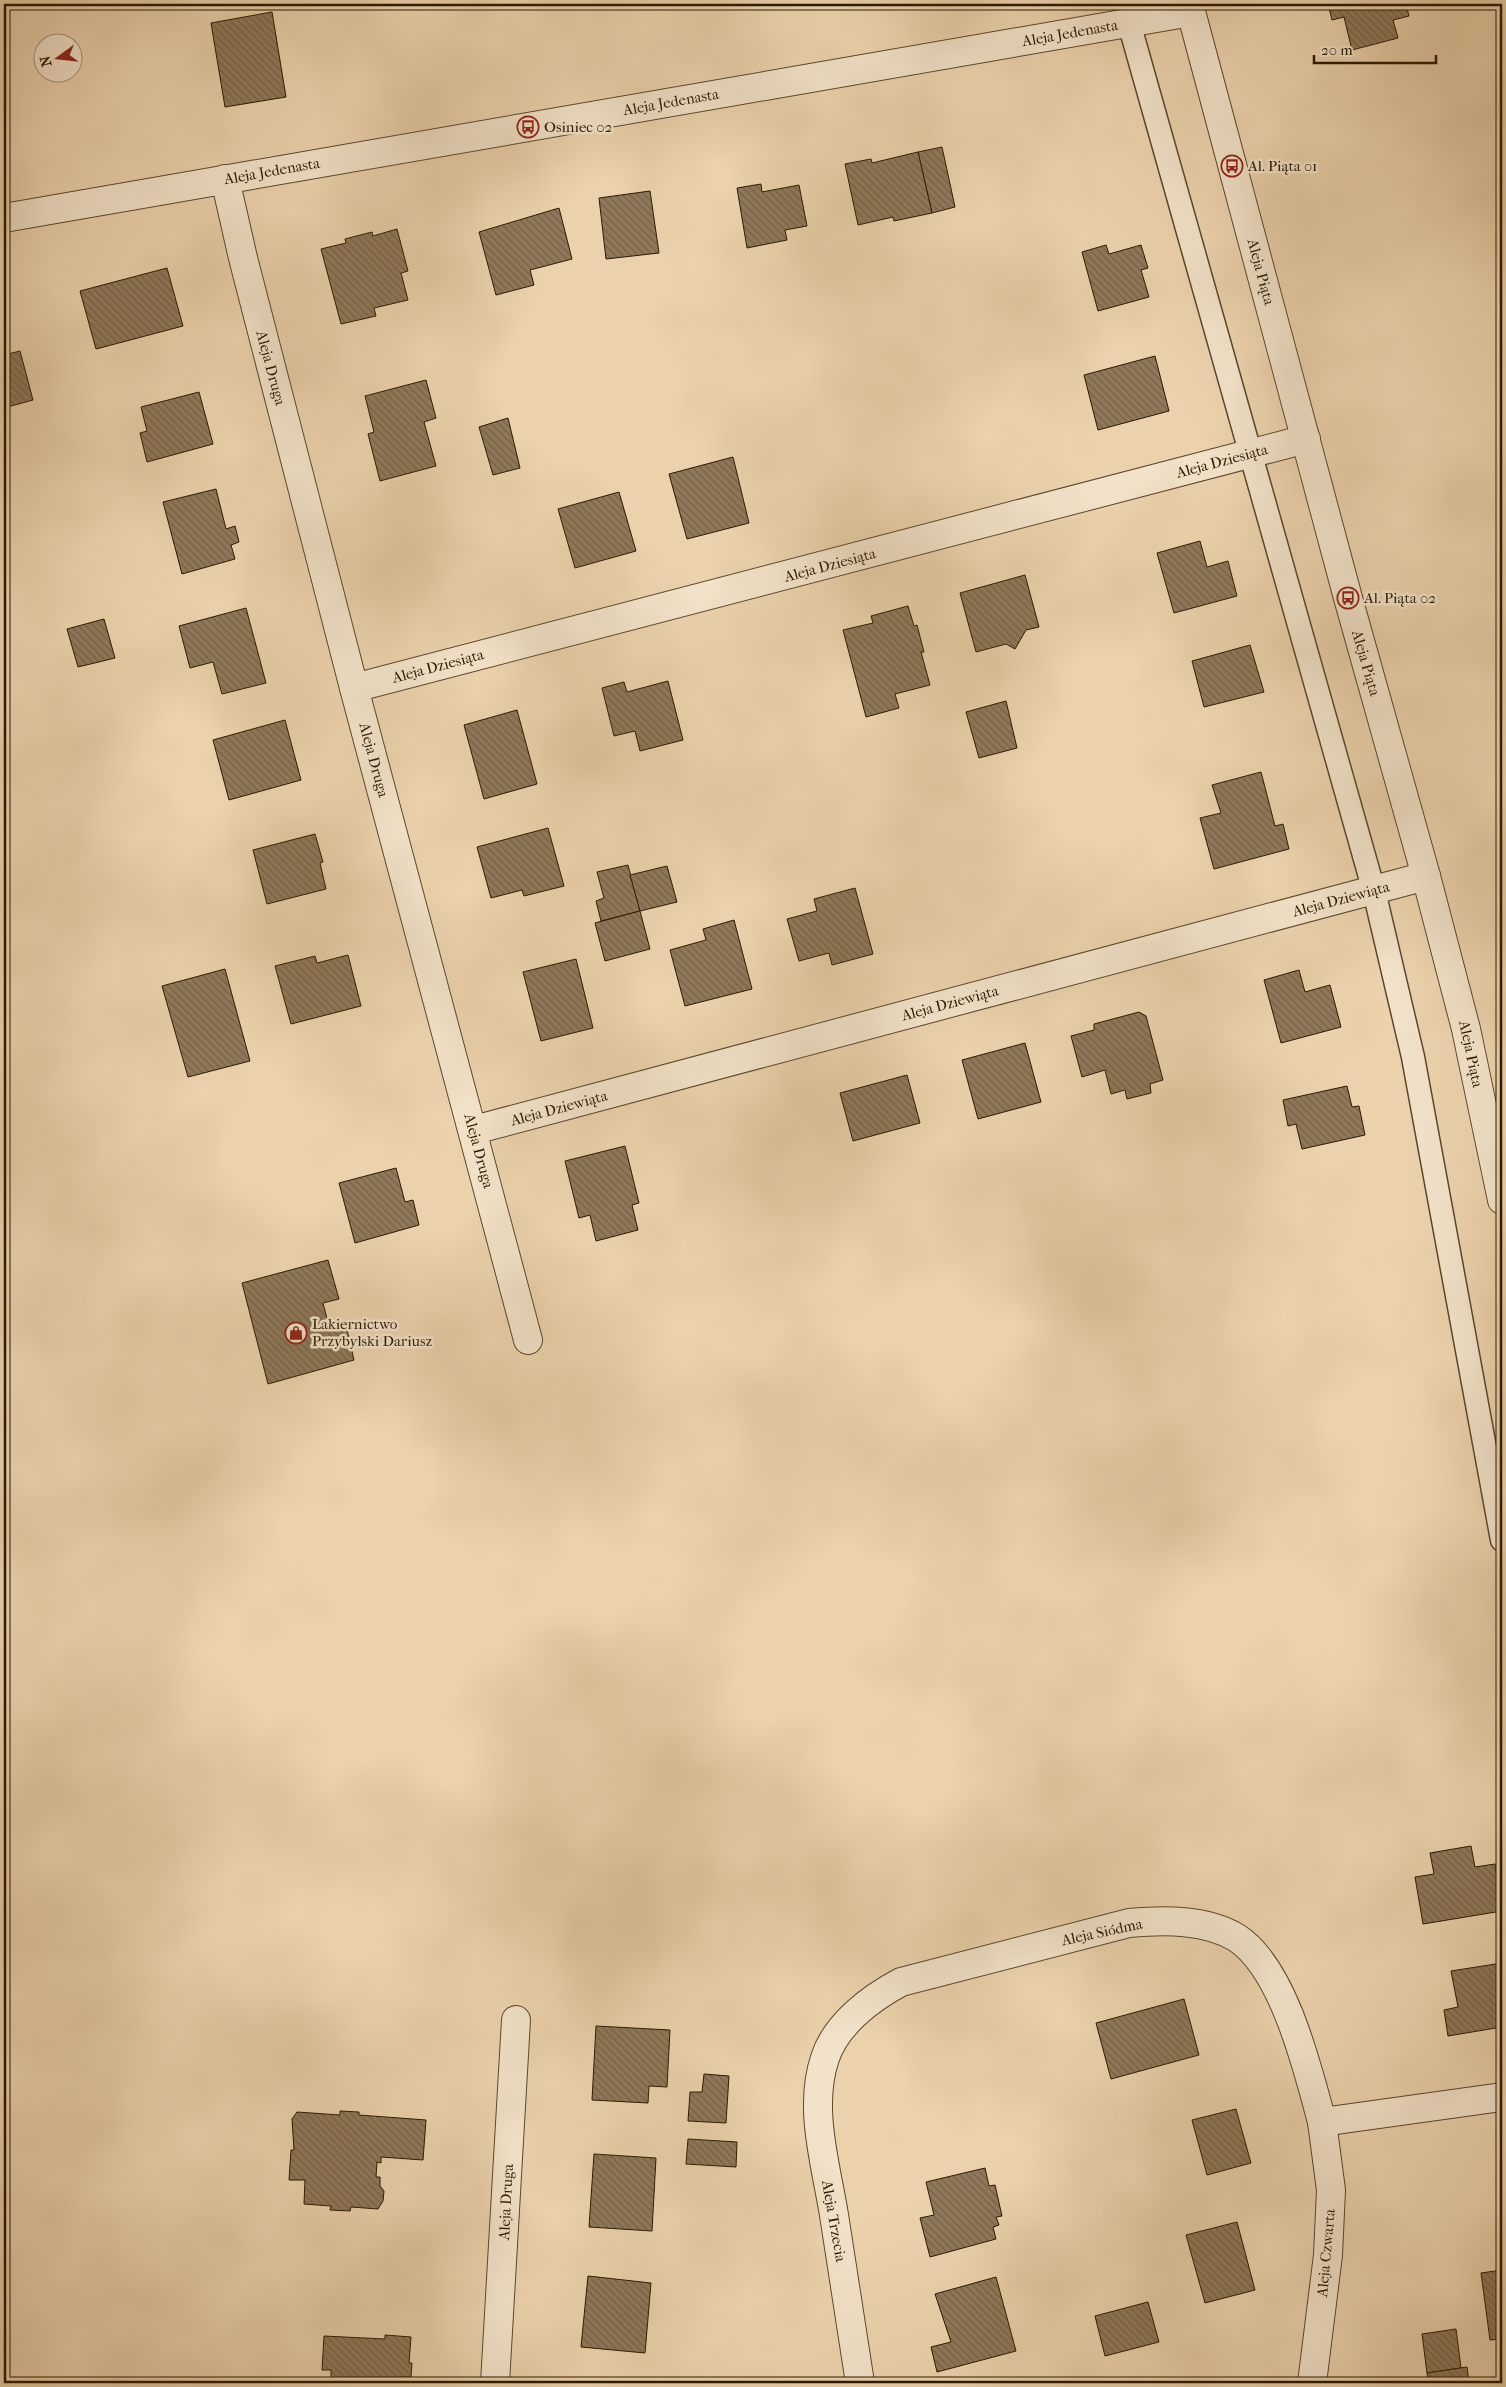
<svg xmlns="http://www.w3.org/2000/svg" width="1506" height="2387" viewBox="0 0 1506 2387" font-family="'IM FELL French Canon',serif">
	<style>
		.building { fill: url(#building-back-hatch); stroke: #2b1901 }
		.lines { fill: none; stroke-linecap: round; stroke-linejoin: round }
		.service-casing { stroke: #5b472c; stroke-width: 25 }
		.minor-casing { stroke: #5b472c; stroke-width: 30 }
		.tertiary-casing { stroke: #5b472c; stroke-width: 30 }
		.service { stroke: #f2e2c9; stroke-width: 22 }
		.minor { stroke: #f2e2c9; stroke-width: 28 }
		.tertiary { stroke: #f2e2c9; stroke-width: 28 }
		.labels { text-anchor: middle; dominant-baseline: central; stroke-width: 5; stroke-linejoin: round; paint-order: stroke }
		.street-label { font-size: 15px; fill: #2b1901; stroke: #f2e2c9 }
		.poi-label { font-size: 15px; fill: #2b1901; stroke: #f2e2c9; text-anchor: start }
	</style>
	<defs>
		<pattern id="building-back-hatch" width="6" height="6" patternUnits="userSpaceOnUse" patternTransform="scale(1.25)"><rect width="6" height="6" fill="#8f795a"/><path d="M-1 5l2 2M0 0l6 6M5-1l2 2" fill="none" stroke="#756248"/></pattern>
	</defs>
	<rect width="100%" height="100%" fill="#ebd2ac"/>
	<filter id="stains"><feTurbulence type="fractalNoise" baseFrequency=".004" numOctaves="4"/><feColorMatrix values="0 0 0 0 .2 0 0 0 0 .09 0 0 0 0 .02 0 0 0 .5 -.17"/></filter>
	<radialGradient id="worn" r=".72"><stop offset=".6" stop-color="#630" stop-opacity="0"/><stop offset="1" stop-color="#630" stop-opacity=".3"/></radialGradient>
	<!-- building -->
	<g class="building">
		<path d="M1328,4H1406L1409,16L1393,20L1398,38L1352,50L1344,17L1332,20Z"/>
		<path d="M272,12L286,97L225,107L211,23Z"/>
		<path d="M942,147L955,207L932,213L918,152Z"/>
		<path d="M918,152L932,213L894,221L893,217L858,225L845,164L871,159L872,163Z"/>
		<path d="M761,184L762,192L799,185L807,226L785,230L787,240L747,248L737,188Z"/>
		<path d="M650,191L659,253L606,259L599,198Z"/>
		<path d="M559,208L572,259L530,270L534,285L496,295L479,232Z"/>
		<path d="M397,229L408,271L401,273L408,300L374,308L376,316L341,324L321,249L346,243L345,239L372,232L373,236Z"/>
		<path d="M1106,245L1109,254L1141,245L1148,268L1141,270L1149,297L1098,311L1082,252Z"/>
		<path d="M167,268L183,326L96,349L80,291Z"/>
		<path d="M20,351L33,400L4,408V355Z"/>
		<path d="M1155,356L1169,411L1098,430L1084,375Z"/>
		<path d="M426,380L436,418L424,422L436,466L380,481L368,434L374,432L365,396Z"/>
		<path d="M199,392L213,444L147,462L140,433L147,431L141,407Z"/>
		<path d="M508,418L520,468L493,475L479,427Z"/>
		<path d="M733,457L749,523L687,539L669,474Z"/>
		<path d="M216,489L226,529L235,526L239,542L231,545L235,559L182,574L163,502Z"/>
		<path d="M619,492L636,551L575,568L558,509Z"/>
		<path d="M1200,541L1207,567L1228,561L1237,596L1174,613L1157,553Z"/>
		<path d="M1025,575L1039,627L1026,630L1015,649L1006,644L976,652L960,593Z"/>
		<path d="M908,606L914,626L917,625L924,652H921L930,685L895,694L899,708L866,717L843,630L873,623L871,616Z"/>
		<path d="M246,608L266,683L222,694L213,662L190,668L179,626Z"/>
		<path d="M104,619L115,658L78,667L67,629Z"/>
		<path d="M1250,645L1264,692L1204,707L1192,661Z"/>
		<path d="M668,681L683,740L640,751L635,731L614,736L602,688L624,682L627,692Z"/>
		<path d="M1006,701L1017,748L979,758L966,712Z"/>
		<path d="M517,710L537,784L484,799L464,725Z"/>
		<path d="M285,720L301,780L229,800L213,740Z"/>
		<path d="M1261,772L1275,826L1283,824L1289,849L1214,869L1200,818L1221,813L1212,785Z"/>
		<path d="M548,828L564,886L524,896L522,890L491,898L477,847Z"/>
		<path d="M315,834L323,862L320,863L326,889L267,904L253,850Z"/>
		<path d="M628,865L640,911L601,921L596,901L604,898L597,872Z"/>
		<path d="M667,866L677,902L640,911L630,875Z"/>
		<path d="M855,888L873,954L832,965L829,953L799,961L787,919L817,911L814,899Z"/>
		<path d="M640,911L650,949L605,961L595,923Z"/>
		<path d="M734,920L752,989L685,1006L670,950L706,940L703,929Z"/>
		<path d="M348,955L361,1006L291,1024L275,966L315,956L317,963Z"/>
		<path d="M576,959L593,1028L541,1041L523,972Z"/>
		<path d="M225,969L250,1061L188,1077L162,986Z"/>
		<path d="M1299,970L1305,992L1330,985L1341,1027L1281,1043L1264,980Z"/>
		<path d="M1139,1012L1146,1016L1163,1080L1150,1084L1151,1093L1127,1099L1125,1090L1111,1094L1105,1070L1082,1077L1071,1036L1094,1030V1024Z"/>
		<path d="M1025,1043L1041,1102L978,1119L962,1060Z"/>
		<path d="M907,1075L920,1123L853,1141L840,1093Z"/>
		<path d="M1347,1086L1352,1107L1359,1106L1365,1135L1302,1149L1296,1124L1288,1126L1283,1100Z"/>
		<path d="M625,1146L639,1203L632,1205L638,1230L596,1241L590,1215L579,1218L565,1161Z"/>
		<path d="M396,1168L405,1202L413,1200L419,1225L355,1243L339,1183Z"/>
		<path d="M328,1260L339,1299L323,1303L329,1326L345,1321L354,1360L268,1384L242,1283Z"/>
		<path d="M1471,1846L1475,1867L1495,1864L1502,1911L1423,1924L1415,1877L1434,1874L1430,1853Z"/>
		<path d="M1502,1963V2027L1448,2036L1444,2010L1458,2007L1451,1971Z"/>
		<path d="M1184,1999L1199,2055L1111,2079L1096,2023Z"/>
		<path d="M596,2026L670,2030L667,2087L649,2086L648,2103L592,2100Z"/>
		<path d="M704,2074L729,2076L726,2123L688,2121L690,2092H702Z"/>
		<path d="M1236,2109L1251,2163L1207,2175L1192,2120Z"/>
		<path d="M340,2111L359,2112V2115L426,2120L423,2160L381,2157V2163L377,2162L376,2177H380V2186L384,2191L383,2201L378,2209L351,2207L350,2211L330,2210L331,2206L304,2204L305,2180H289L291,2150H294L292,2119L297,2112L340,2115Z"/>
		<path d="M688,2139L737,2142L736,2167L686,2164Z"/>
		<path d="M594,2154L656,2158L652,2231L589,2227Z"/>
		<path d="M985,2168L989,2186L995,2185L1002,2216L996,2217L999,2225L993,2227L996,2239L930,2257L920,2218L934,2215L926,2182Z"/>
		<path d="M1237,2222L1255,2290L1205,2303L1186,2235Z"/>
		<path d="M1502,2270V2339L1490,2340L1481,2273Z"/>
		<path d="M588,2276L651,2283L645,2353L581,2347Z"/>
		<path d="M996,2277L1016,2351L937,2372L931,2347L951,2342L935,2294Z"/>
		<path d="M1148,2302L1159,2342L1105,2356L1095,2316Z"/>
		<path d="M1456,2329L1461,2368L1427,2373L1422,2334Z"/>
		<path d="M385,2335L411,2337L409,2363H412L411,2377H399L398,2383H331V2370H322L324,2336L385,2339Z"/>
		<path d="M1467,2367L1469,2383H1428L1427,2373Z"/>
	</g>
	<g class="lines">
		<!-- service casing -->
		<g class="service-casing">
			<path id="service" d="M1129,23L1374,891L1413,1057L1502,1540"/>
		</g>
		<!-- minor casing -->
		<g class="minor-casing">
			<g id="minor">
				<path d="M225,179L243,258L354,688L528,1340"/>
				<path d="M4,218L1191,12"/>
				<path d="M354,688L1306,439"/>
				<path d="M474,1130L1426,876"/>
				<path d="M495,2383L516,2020"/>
				<path d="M860,2383C851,2327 843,2271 834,2215C826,2165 808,2108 825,2058C836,2024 871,1998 901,1982L1129,1923C1164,1920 1206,1919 1237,1938C1284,1969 1308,2070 1322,2122L1502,2097"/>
				<path d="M1312,2383L1328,2255L1331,2190L1322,2122"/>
			</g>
		</g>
		<!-- tertiary casing -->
		<g class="tertiary-casing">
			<path id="tertiary" d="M1189,4L1348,598L1426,876L1466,1029L1502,1200"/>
		</g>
		<!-- service -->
		<use href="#service" class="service"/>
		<!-- minor -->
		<use href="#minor" class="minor"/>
		<!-- tertiary -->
		<use href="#tertiary" class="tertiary"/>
	</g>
	<!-- icons -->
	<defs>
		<g id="bus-ring" transform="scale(1.125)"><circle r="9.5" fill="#f2e2c9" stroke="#8f2418" stroke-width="1.5"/><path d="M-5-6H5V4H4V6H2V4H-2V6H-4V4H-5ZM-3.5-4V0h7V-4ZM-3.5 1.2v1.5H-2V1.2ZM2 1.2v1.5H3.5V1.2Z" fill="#8f2418"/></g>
		<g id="shop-ring" transform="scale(1.125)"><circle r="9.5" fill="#f2e2c9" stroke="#8f2418" stroke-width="1.5"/><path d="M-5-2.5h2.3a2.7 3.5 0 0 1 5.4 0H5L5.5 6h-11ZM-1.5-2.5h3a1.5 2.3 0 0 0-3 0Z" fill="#8f2418"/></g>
	</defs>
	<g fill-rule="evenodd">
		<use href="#bus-ring" x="528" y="127"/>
		<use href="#bus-ring" x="1232" y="166"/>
		<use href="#bus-ring" x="1348" y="598"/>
		<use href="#shop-ring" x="296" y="1333"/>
	</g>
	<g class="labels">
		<!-- street labels -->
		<g class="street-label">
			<text transform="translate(1070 33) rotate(-10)">Aleja Jedenasta</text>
			<text transform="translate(671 102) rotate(-10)">Aleja Jedenasta</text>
			<text transform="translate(272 171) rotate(-10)">Aleja Jedenasta</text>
			<text transform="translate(1261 272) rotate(75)">Aleja Piąta</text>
			<text transform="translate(271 368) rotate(75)">Aleja Druga</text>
			<text transform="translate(1222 461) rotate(-15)">Aleja Dziesiąta</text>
			<text transform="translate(830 565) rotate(-15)">Aleja Dziesiąta</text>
			<text transform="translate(1366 663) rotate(74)">Aleja Piąta</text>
			<text transform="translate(438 666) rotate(-15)">Aleja Dziesiąta</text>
			<text transform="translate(374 760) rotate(75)">Aleja Druga</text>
			<text transform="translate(1341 899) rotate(-15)">Aleja Dziewiąta</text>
			<text transform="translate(950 1003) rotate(-15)">Aleja Dziewiąta</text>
			<text transform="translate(1471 1054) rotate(78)">Aleja Piąta</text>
			<text transform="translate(559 1108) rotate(-15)">Aleja Dziewiąta</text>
			<text transform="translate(479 1151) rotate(75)">Aleja Druga</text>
			<text transform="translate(1102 1932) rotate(-12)">Aleja Siódma</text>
			<text transform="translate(506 2202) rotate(-87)">Aleja Druga</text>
			<text transform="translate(834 2221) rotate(80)">Aleja Trzecia</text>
			<text transform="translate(1326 2253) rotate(-85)">Aleja Czwarta</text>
		</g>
		<!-- poi labels -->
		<g class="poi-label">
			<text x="544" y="127">Osiniec 02</text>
			<text x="1248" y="166">Al. Piąta 01</text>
			<text x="1364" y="598">Al. Piąta 02</text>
			<text x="312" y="1324">Lakiernictwo<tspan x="312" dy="17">Przybylski Dariusz</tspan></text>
		</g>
	</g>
	<!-- margin -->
	<rect width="1506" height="2387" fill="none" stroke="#ebd2ac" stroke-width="20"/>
	<rect x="5" y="5" width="1496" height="2377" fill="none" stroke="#2b1901" stroke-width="2.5"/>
	<rect x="10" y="10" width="1486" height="2367" fill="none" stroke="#2b1901"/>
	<!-- north arrow -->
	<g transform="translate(58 58) rotate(255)"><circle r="24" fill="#f2e2c9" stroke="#a29279"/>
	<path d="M0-4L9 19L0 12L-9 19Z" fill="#8f2418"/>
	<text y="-8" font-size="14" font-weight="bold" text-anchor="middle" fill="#2b1901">N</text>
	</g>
	<!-- scale -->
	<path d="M1314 55v8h122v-8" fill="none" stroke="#2b1901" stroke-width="2.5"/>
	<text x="1321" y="55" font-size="15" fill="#2b1901" stroke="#f2e2c9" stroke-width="4" paint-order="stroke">20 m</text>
	<rect width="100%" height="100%" filter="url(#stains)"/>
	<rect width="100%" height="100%" fill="url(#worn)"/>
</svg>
